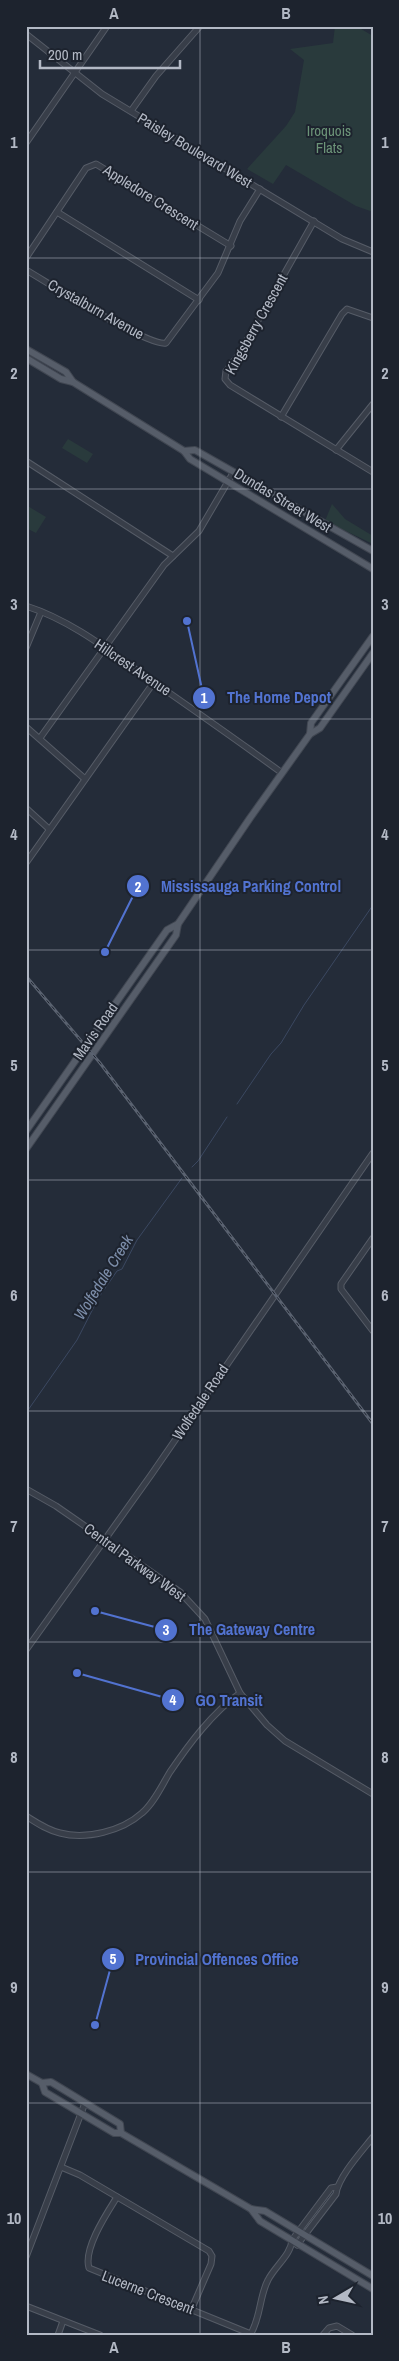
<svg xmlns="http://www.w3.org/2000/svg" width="399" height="2361" viewBox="0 0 399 2361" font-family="'Archivo Narrow',sans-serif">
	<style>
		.green { fill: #293a3c }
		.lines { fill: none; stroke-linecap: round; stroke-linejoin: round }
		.stream { stroke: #3b4861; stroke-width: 1 }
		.minor-casing { stroke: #565c67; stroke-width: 7 }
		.major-casing { stroke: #414752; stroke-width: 8 }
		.minor { stroke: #383e49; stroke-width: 5 }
		.major { stroke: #565d69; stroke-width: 6 }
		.rail-casing { stroke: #5a6270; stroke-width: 3 }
		.rail { stroke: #1d232e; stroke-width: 1; stroke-dasharray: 4; stroke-linecap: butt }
		.grid { fill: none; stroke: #b3b9c5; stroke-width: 1; stroke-opacity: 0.55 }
		.labels { text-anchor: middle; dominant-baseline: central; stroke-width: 4; stroke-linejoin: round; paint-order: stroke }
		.park-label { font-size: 15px; fill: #6c9478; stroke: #1d232e }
		.street-label { font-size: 15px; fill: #b3b9c5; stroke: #1d232e }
		.water-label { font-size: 16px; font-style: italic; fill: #7d8eaa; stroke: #1d232e }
		.leader { fill: none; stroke: #5273d1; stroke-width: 2 }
		.callout-dot { fill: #5273d1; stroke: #1d232e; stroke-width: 2 }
		.mark-label { font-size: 15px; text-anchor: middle; font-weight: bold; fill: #fff }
		.callout-label { font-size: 16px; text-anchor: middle; font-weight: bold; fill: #5273d1; stroke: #1d232e; stroke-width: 4; stroke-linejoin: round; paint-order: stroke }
		.neatline { fill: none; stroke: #b3b9c5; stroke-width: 2 }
		.grid-label { font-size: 16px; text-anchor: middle; font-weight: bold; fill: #b3b9c5 }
	</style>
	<rect width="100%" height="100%" fill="#242c39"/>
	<!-- green -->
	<g class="green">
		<path d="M335,26H356L373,36V212L356,206L286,165L273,184L247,169L286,126L295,112L304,60L290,49L333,43Z"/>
		<path d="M68,439L93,454L87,463L62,448Z"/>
		<path d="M332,504L345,519L373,536V544L325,521Z"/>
		<path d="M26,505L46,517L36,533L26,528Z"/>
	</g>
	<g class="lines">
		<!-- stream -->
		<g class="stream">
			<path d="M237,1104L271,1054L281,1043L304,1005L373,905"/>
			<path d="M192,1167L198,1161L227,1117"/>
			<path d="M26,1413L77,1340L99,1297L117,1271L122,1269L137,1240L182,1178"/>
		</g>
		<!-- minor casing -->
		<g class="minor-casing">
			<g id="minor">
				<path d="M26,34L102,94L342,239L373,252"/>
				<path d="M131,111L156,76L200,26"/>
				<path d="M26,143L107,26"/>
				<path d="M57,212L199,300"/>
				<path d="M314,221L238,356L226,371L225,379L230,385L373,472"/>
				<path d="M26,258L86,168L96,164L231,246"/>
				<path d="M26,270C47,282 148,347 166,343L218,273L240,221L260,189"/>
				<path d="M281,417L342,314L347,309L373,318"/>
				<path d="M336,450L373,404"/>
				<path d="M26,461L173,556"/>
				<path d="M26,606C70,620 107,649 145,676C191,708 237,740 282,773"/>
				<path d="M26,648L41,612"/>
				<path d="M26,727L85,779"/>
				<path d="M40,738L164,565L199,531L233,473"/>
				<path d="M26,808L49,829"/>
				<path d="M26,863L154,682"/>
				<path d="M373,1238L341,1284V1289L373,1331"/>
				<path d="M26,1489L56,1506L180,1592L205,1619L240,1693L267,1725L285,1741L373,1794"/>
				<path d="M26,1650L151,1475L373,1153"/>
				<path d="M26,1816C37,1823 47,1830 60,1833C86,1840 122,1831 142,1813C154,1803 162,1785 170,1772C189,1744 212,1713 240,1693"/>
				<path d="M61,2167L80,2175L209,2251L212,2256L211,2264L192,2308"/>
				<path d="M117,2197C107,2213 83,2249 89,2268L251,2334"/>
				<path d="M297,2245L336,2194C338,2177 362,2151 373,2137"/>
				<path d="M26,2257L85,2103"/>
				<path d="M26,2306L100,2335"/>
				<path d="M58,2335L63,2321"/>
				<path d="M250,2335C261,2318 259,2297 268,2280C275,2266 291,2255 292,2240L331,2188L337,2187"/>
				<path d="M323,2335L329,2328L337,2326L352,2335"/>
			</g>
		</g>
		<!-- major casing -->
		<g class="major-casing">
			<g id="major">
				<path d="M26,349L66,372L73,382L184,451L190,459L373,569"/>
				<path d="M26,358L61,379L73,382"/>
				<path d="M184,451L195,450L373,551"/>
				<path d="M310,734L311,723L373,636"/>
				<path d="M26,1131L167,930L178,924"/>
				<path d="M26,1149L176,935L178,924L250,818L310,734L320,728L373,653"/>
				<path d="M26,2074L42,2083L51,2082L120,2124L121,2133"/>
				<path d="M42,2083L45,2092L114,2133H121L251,2209L260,2221L373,2289"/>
				<path d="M251,2209L265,2211L373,2276"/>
			</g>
		</g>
		<!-- minor -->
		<use href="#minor" class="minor"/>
		<!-- major -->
		<use href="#major" class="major"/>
		<!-- rail casing -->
		<g class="rail-casing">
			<path id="rail" d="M26,976L100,1063L373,1424"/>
		</g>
		<!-- rail -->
		<use href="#rail" class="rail"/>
	</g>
	<!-- grid -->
	<path class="grid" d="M200,26V2335M26,258H373M26,489H373M26,719H373M26,950H373M26,1180H373M26,1411H373M26,1642H373M26,1872H373M26,2103H373"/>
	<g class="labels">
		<!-- park labels -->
		<g class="park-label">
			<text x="329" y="130">Iroquois<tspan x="329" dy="17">Flats</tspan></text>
		</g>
		<!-- street labels -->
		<g class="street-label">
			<text transform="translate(195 150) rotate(31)">Paisley Boulevard West</text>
			<text transform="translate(151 197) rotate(32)">Appledore Crescent</text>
			<text transform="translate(96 309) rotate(29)">Crystalburn Avenue</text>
			<text transform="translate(256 324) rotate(-61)">Kingsberry Crescent</text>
			<text transform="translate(283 500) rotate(31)">Dundas Street West</text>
			<text transform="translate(133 667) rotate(34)">Hillcrest Avenue</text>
			<text transform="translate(95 1031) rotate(-55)">Mavis Road</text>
			<text transform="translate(200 1402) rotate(-56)">Wolfedale Road</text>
			<text transform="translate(135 1562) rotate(36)">Central Parkway West</text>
			<text transform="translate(148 2292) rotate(21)">Lucerne Crescent</text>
		</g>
		<!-- water labels -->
		<g class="water-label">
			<text transform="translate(103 1277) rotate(-58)">Wolfedale Creek</text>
		</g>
	</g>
	<!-- callouts -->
	<path class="leader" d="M187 621L204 698M105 952L138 886M95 1611L166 1630M77 1673L173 1700M95 2025L113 1959"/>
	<g class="callout-dot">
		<circle cx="187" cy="621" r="5"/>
		<circle cx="105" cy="952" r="5"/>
		<circle cx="95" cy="1611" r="5"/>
		<circle cx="77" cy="1673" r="5"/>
		<circle cx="95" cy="2025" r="5"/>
		<circle cx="204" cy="698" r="12"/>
		<circle cx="138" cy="886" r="12"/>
		<circle cx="166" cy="1630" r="12"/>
		<circle cx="173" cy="1700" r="12"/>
		<circle cx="113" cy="1959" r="12"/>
	</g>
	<g class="mark-label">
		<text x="204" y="703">1</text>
		<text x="138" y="892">2</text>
		<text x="166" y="1635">3</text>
		<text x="173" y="1705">4</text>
		<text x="113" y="1964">5</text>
	</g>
	<g class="callout-label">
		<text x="279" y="703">The Home Depot</text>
		<text x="251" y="892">Mississauga Parking Control</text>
		<text x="252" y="1635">The Gateway Centre</text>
		<text x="229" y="1706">GO Transit</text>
		<text x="217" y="1965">Provincial Offences Office</text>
	</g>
	<!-- border -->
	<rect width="399" height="2361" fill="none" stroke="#1d232e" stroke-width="55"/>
	<!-- north arrow -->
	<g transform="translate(336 2298) rotate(261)" stroke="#1d232e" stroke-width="4" paint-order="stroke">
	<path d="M0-4L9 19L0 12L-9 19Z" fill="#b3b9c5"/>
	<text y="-8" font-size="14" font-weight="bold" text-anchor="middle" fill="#b3b9c5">N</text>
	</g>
	<!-- scale -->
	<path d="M40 60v8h140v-8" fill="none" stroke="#b3b9c5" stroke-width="2.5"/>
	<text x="48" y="60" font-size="15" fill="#b3b9c5" stroke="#1d232e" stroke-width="4" paint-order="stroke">200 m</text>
	<rect x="28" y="28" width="344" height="2306" class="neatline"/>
	<g class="grid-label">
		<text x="114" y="19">A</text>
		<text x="286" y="19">B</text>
		<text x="14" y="148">1</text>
		<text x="385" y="148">1</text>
		<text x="14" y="379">2</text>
		<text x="385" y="379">2</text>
		<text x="14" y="610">3</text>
		<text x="385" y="610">3</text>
		<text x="14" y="840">4</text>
		<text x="385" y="840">4</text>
		<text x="14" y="1071">5</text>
		<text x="385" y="1071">5</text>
		<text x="14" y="1301">6</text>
		<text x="385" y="1301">6</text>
		<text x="14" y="1532">7</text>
		<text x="385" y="1532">7</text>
		<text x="14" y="1763">8</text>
		<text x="385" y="1763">8</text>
		<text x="14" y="1993">9</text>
		<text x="385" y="1993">9</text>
		<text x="14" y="2224">10</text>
		<text x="385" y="2224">10</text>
		<text x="114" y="2353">A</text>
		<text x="286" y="2353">B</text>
	</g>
</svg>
